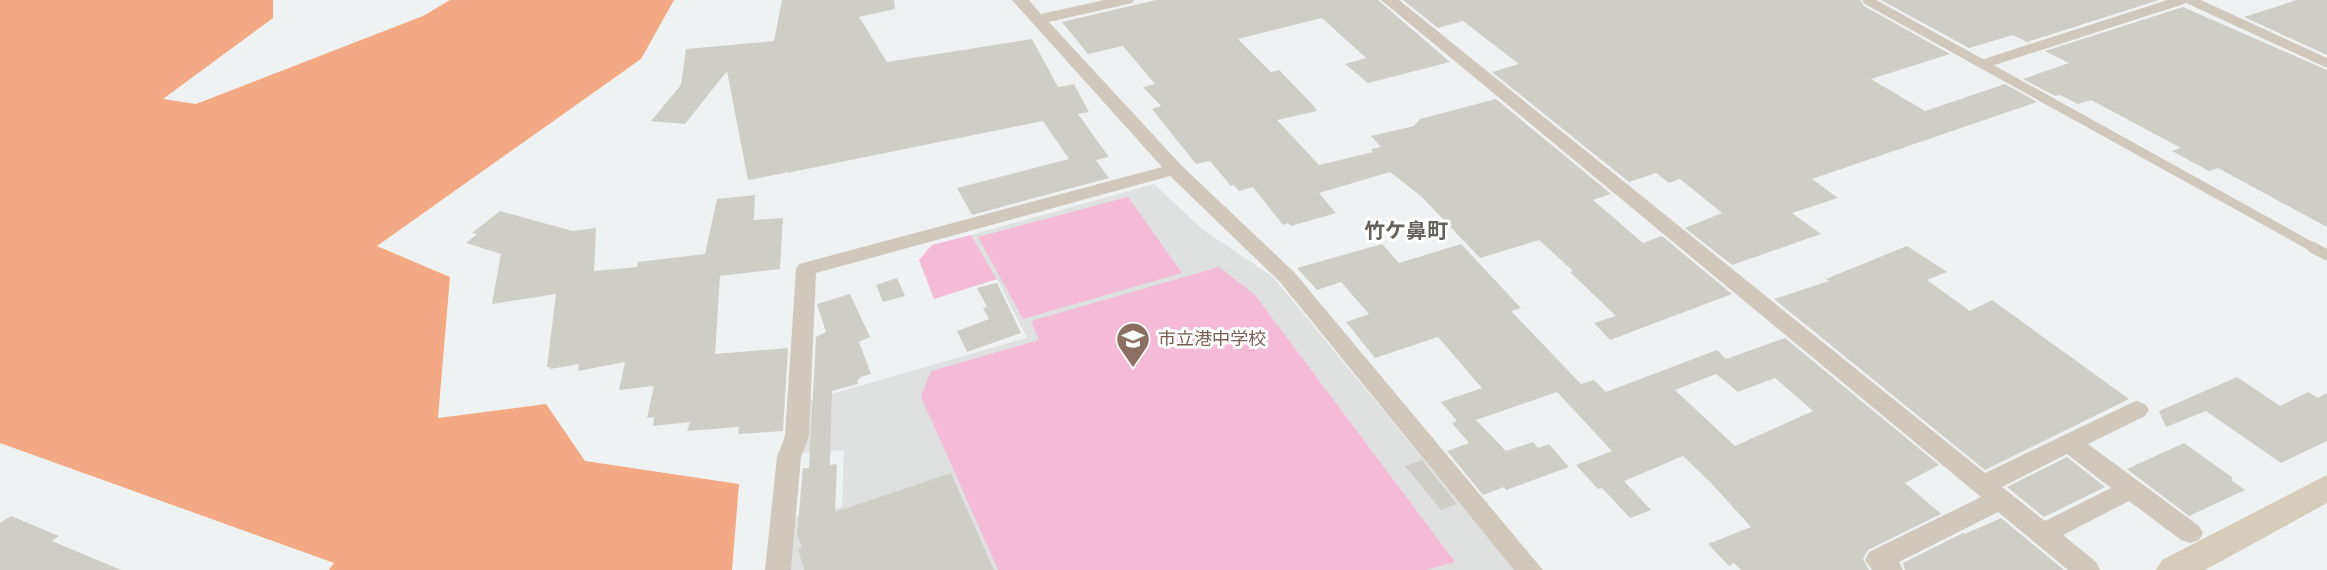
<svg xmlns="http://www.w3.org/2000/svg" width="2327" height="570" viewBox="0 0 2327 570" font-family="'Nunito Sans','Noto Sans JP',sans-serif">
	<style>
		.education { fill: #dee1e0 }
		.green { fill: #f3bbd6 }
		.water { fill: #f3aa84 }
		.building { fill: #cfcec6; fill-rule: evenodd }
		.lines { fill: none; stroke-linecap: round; stroke-linejoin: round }
		.lane-far1 { stroke: #d0c8bc; stroke-width: 9 }
		.lane { stroke: #d0c8bc; stroke-width: 11 }
		.street { fill: #d0c8bc; fill-rule: evenodd }
		.secondary { fill: #d5ccbc; fill-rule: evenodd }
		.labels { text-anchor: middle; dominant-baseline: central; stroke-width: 6; stroke-linejoin: round; paint-order: stroke }
		.education-label { font-size: 18px; fill: #785e54; stroke: #fff; text-anchor: start }
		.quarter-label { font-size: 21px; font-weight: bold; fill: #65625b; stroke: #fff }
	</style>
	<rect width="100%" height="100%" fill="#eff2f2"/>
	<!-- education -->
	<path class="education" d="M1154,184L1202,229L1273,277L1515,570H791L796,516L842,507L844,450L802,453L807,401L1027,338L997,279L971,235Z"/>
	<!-- green -->
	<g class="green">
		<path d="M1128,197L1182,273L1023,319L978,237Z"/>
		<path d="M971,235L997,279L934,299L919,260L932,245Z"/>
		<path d="M1219,267L1255,295L1455,562L1426,570H998L921,397L931,371L1039,340L1031,321Z"/>
	</g>
	<!-- water -->
	<path class="water" d="M0,0H273V18L163,99L196,104L423,16L450,0H674L641,59L377,246L450,277L438,418L546,404L585,461L739,484L732,570H329L334,563L0,443Z"/>
	<!-- building -->
	<g class="building">
		<path d="M782,0H894L895,9L859,17L887,62L1032,39L1058,87L1074,84L1089,112L1078,114L1109,157L1096,160L1109,178L972,215L957,188L1069,159L1043,121L787,173L786,170L785,173L748,180L727,71L685,124L651,121L681,85L686,49L774,41Z"/>
		<path d="M1156,0H1378L1450,62L1368,83L1345,64L1366,58L1322,18L1238,39L1271,72L1279,70L1314,106L1317,111L1277,120L1319,165L1373,152L1371,149L1381,147L1371,136L1414,126L1420,119L1496,99L1611,194L1593,200L1643,243L1662,236L1732,294L1610,340L1594,323L1616,316L1570,272L1573,271L1539,240L1480,258L1421,196L1390,172L1319,193L1336,213L1291,226L1288,223L1283,225L1253,187L1239,191L1234,185L1231,186L1210,161L1196,164L1152,109L1161,106L1143,87L1155,84L1123,46L1088,54L1062,22Z"/>
		<path d="M1403,0H1860L1864,6L1950,54L1871,79L1925,111L2005,84L2037,102L1812,179L1838,198L1792,213L1821,234L1732,265L1685,228L1722,213L1680,179L1669,183L1656,173L1629,182L1492,72L1519,64L1463,21L1438,28Z"/>
		<path d="M1881,0H2159L2027,42L2013,35L1969,48Z"/>
		<path d="M2297,0H2327V55L2244,17Z"/>
		<path d="M2183,7L2327,70V227L2218,168L2209,171L2172,151L2181,148L2091,100L2078,104L2060,95L2055,96L2023,79L2069,63L2045,51Z"/>
		<path d="M755,195L754,220L783,218L780,269L720,276L715,354L788,348L783,431L738,434L739,427L687,431L690,422L653,426L654,417L647,418L654,386L619,390L625,362L578,371L579,364L550,369V367H547L556,294L492,304L501,254L466,243L477,234L472,233L500,211L573,231L596,228L594,271L637,267L638,262L705,254L717,199Z"/>
		<path d="M1382,244L1399,263L1461,244L1521,308L1511,311L1581,384L1594,380L1606,392L1717,350L1726,359L1785,338L1939,465L1905,483L1941,514L1868,550L1863,559L1869,570H1741L1734,563L1729,566L1708,544L1751,527L1711,483L1683,456L1624,481L1651,510L1630,518L1602,488L1598,489L1576,465L1612,451L1557,392L1476,420L1506,451L1533,442L1538,448L1549,444L1569,467L1506,490L1504,487L1483,495L1447,451L1469,443L1452,423L1457,421L1441,402L1482,388L1438,337L1375,358L1346,322L1369,314L1341,282L1317,290L1297,268ZM1716,374L1738,392L1775,378L1813,411L1735,446L1675,390Z"/>
		<path d="M1907,246L1947,272L1927,280L1970,311L1992,300L2129,399L1985,470L1774,299L1829,281L1826,279Z"/>
		<path d="M897,278L905,296L883,302L876,285Z"/>
		<path d="M997,283L1021,333L967,352L957,331L989,319L983,308L987,307L977,288Z"/>
		<path d="M850,294L870,337L859,342L871,374L861,377L857,381L858,384L832,391L830,465L837,464L835,512L951,473L994,570H804L798,549L802,547L797,535L803,468H809L816,337L826,332L817,304Z"/>
		<path d="M2237,377L2280,406L2308,392L2318,398L2327,393V441L2281,463L2206,411L2166,427L2159,411Z"/>
		<path d="M2184,443L2233,478L2231,480L2245,490L2189,516L2127,469Z"/>
		<path d="M2067,457L2105,487L2044,517L2007,487Z"/>
		<path d="M1422,460L1457,504L1441,510L1405,466Z"/>
		<path d="M11,516L59,536L52,541L121,570H0V523Z"/>
		<path d="M2001,518L2064,570H1905L1903,563L1963,533L1965,534Z"/>
	</g>
	<g class="lines">
		<!-- lane-far1 -->
		<g class="lane-far1">
			<path d="M1867,0L2316,249"/>
			<path d="M2190,0L2327,63"/>
			<path d="M1983,64L2182,0"/>
		</g>
		<!-- lane -->
		<path class="lane" d="M2312,247L2327,255"/>
		<!-- street -->
		<g class="street">
			<path d="M1012,0H1029L1041,14L1104,0H1134L1132,3L1049,22L1181,165L1294,272L1543,570H1514L1280,282L1170,176L816,273L809,436L801,457L791,570H765L777,457L785,436L796,269L799,264L1162,167Z"/>
			<path d="M1381,0H1399L1985,473L2129,404L2137,401L2145,404L2149,410L2145,416L2088,444L2199,526L2203,533L2199,540L2190,543L2181,540L2129,501L2063,535L2096,562L2100,570H2068L1998,512L1899,562L1903,570H1872L1865,560L1869,552L1981,497ZM2067,454L2111,488L2045,521L2002,487Z"/>
		</g>
		<!-- secondary -->
		<path class="secondary" d="M2327,475V503L2205,570H2156L2162,560Z"/>
	</g>
	<!-- icons -->
	<defs>
		<g id="school-pin" transform="scale(1.75)"><path d="M0 17L-7.5 6A9.5 9.5 0 1 1 7.5 6Z" fill="#8d6e63" stroke="#fff"/><path d="M0-5L7-2L0 1L-7-2ZM-4 1L0 2.5L4 1V4Q0 6-4 4Z" fill="#fff"/></g>
	</defs>
	<g fill-rule="evenodd">
		<use href="#school-pin" x="1133" y="339"/>
	</g>
	<g class="labels">
		<!-- education labels -->
		<g class="education-label">
			<text x="1158" y="339">市立港中学校</text>
		</g>
		<!-- quarter labels -->
		<g class="quarter-label">
			<text x="1406" y="231">竹ケ鼻町</text>
		</g>
	</g>
</svg>
